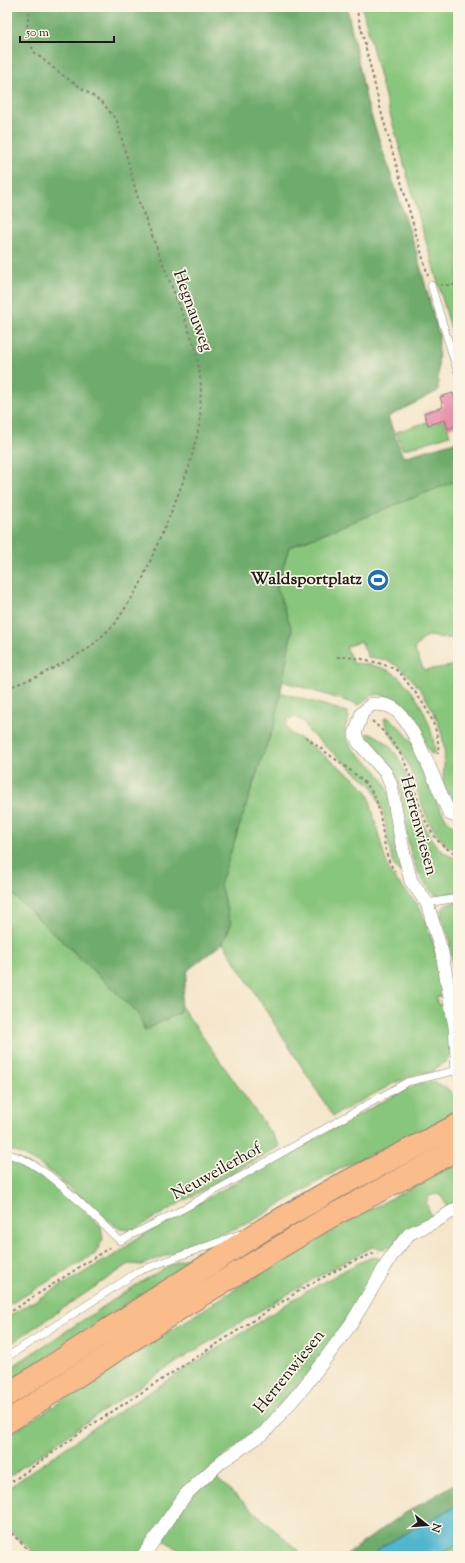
<svg xmlns="http://www.w3.org/2000/svg" width="465" height="1563" viewBox="0 0 465 1563" font-family="'Sorts Mill Goudy',serif">
	<style>
		.green { fill: #89c67d; stroke: #52714c }
		.forest { fill: #6eab6c; stroke: #456444 }
		.water { fill: #4fb6cd; stroke: #366974 }
		.building { fill: #e691ac }
		.lines { fill: none; stroke-linecap: round; stroke-linejoin: round }
		.service-casing { stroke: #888174; stroke-width: 8 }
		.minor-casing { stroke: #888174; stroke-width: 14 }
		.trunk-casing { stroke: #888174; stroke-width: 24 }
		.path { stroke: #888174; stroke-width: 2; stroke-dasharray: 3 3; stroke-linecap: butt }
		.service { stroke: #fff; stroke-width: 7 }
		.minor { stroke: #fff; stroke-width: 13 }
		.trunk { stroke: #f9bc8a; stroke-width: 22 }
		.labels { text-anchor: middle; dominant-baseline: central; stroke-width: 3.5; stroke-linejoin: round; paint-order: stroke }
		.street-label { font-size: 17px; fill: #1c1c1c; stroke: #fcf5e5 }
		.poi-label { font-size: 17px; font-weight: bold; fill: #1c1c1c; stroke: #fcf5e5; text-anchor: end }
	</style>
	<rect width="100%" height="100%" fill="#fcf5e5"/>
	<filter id="ink" filterUnits="userSpaceOnUse"><feTurbulence type="fractalNoise" baseFrequency=".025" numOctaves="2"/><feDisplacementMap in="SourceGraphic" scale="8" xChannelSelector="R" yChannelSelector="G"/><feConvolveMatrix kernelMatrix="1 2 1 2 8 2 1 2 1" color-interpolation-filters="sRGB"/></filter>
	<filter id="wash" filterUnits="userSpaceOnUse"><feTurbulence type="fractalNoise" baseFrequency=".012" numOctaves="4" result="noise"/><feDisplacementMap in="SourceGraphic" scale="16" xChannelSelector="R" yChannelSelector="G"/><feGaussianBlur stdDeviation="0.9" result="paint"/><feColorMatrix in="noise" values="0 0 0 0 0 0 0 0 0 0 0 0 0 0 0 0 0 1.4 0 .05"/><feComposite in="paint" operator="in"/></filter>
	<g filter="url(#wash)">
		<rect width="100%" height="100%" fill="#f4e6cb"/>
		<!-- green -->
		<g class="green">
			<path d="M362,7H458V354L384,93Z"/>
			<path d="M445,420L450,435L403,450L396,432L427,422L428,425Z"/>
			<path d="M458,480V639L426,636L414,649L424,670L458,665V810C434,786 447,774 444,747C441,718 418,677 392,663C385,659 376,658 368,657L361,641L346,647L353,663C367,664 383,666 395,674C418,692 433,725 435,753L431,754C422,738 399,689 375,695C370,696 364,702 359,705L282,681L292,630L277,588L289,547Z"/>
			<path d="M280,692L347,712L349,717C348,721 346,725 345,729C342,747 374,763 383,780C396,804 398,843 403,870L400,872L394,866L390,851L383,811L373,787L309,732L304,722L295,717L288,719L286,726L291,734L305,741L355,779L368,793L383,852L390,873L420,907L439,959L447,993L441,997L436,998L438,1005L444,1004L450,1009L451,1052L446,1061L430,1073H420L396,1082L333,1116L223,943L231,924L220,885L262,757L275,723Z"/>
			<path d="M387,717C399,725 410,738 417,751C426,768 439,824 458,828V851C425,839 420,790 407,762C400,747 388,735 384,719Z"/>
			<path d="M367,733C422,744 404,845 458,859V893L435,895C408,868 408,838 402,802C400,792 399,780 393,770C386,757 370,750 365,735Z"/>
			<path d="M7,889L137,1012L145,1030L179,1013L181,1006L280,1146L133,1230L120,1229C82,1204 52,1163 7,1149Z"/>
			<path d="M458,901V1013L449,937L441,918L442,910L446,905Z"/>
			<path d="M435,1082L449,1090L458,1100V1114L343,1167L249,1223L142,1265L129,1264L7,1346V1318L22,1308L118,1253L136,1239L202,1201L380,1103L418,1083Z"/>
			<path d="M7,1157C42,1163 75,1203 101,1227L103,1239L95,1254L7,1306Z"/>
			<path d="M458,1163V1202L448,1209L442,1196L436,1194L429,1196L426,1203L432,1217L393,1245L384,1249L372,1247C245,1315 124,1394 7,1478V1436L305,1244Z"/>
			<path d="M192,1256L194,1259L7,1383V1370L141,1282L176,1262Z"/>
			<path d="M379,1257L382,1263L358,1308L282,1406L255,1432L217,1462L138,1556H38L7,1528V1489L98,1425L304,1293L354,1265L370,1258Z"/>
			<path d="M213,1475L304,1556H187L161,1538L186,1503Z"/>
		</g>
		<!-- forest -->
		<g class="forest">
			<path d="M7,7H347L367,103L415,247L439,335L438,391L388,417L403,457L458,441V480L289,547L277,588L292,630L275,723L262,757L220,885L231,924L223,943L188,970L179,1013L145,1030L137,1012L7,889Z"/>
			<path d="M458,1482V1505L381,1547L371,1556H344L402,1515Z"/>
			<path d="M458,1544V1556H436Z"/>
		</g>
		<!-- water -->
		<path class="water" d="M458,1505V1544L436,1556H371L381,1547Z"/>
		<g id="blocks">
			<!-- building -->
			<path class="building" d="M453,393L458,410V425L448,429L445,420L428,425L424,413L443,407L440,397Z"/>
		</g>
	</g>
	<g filter="url(#ink)">
		<use href="#blocks" fill-opacity="0" stroke="#888174" stroke-width="1"/>
		<g class="lines">
			<!-- service casing -->
			<g class="service-casing">
				<g id="service">
					<path d="M431,285L458,373"/>
					<path d="M427,903L458,898"/>
					<path d="M7,1154C45,1161 92,1215 120,1241L181,1210L407,1082L458,1070"/>
					<path d="M7,1357L139,1271L240,1234"/>
				</g>
			</g>
			<!-- minor casing -->
			<g class="minor-casing">
				<g id="minor">
					<path d="M458,817L450,814C437,789 415,722 393,708C387,704 379,704 372,704L362,713L355,734L359,743L386,773L391,785L403,850L411,881L427,903L442,953L455,1027L458,1071"/>
					<path d="M143,1556L186,1494L222,1461L264,1433L304,1387L351,1324L392,1255L409,1234L436,1221L458,1208"/>
				</g>
			</g>
			<!-- trunk casing -->
			<g class="trunk-casing">
				<g id="trunk">
					<path d="M7,1395L264,1229L335,1188L458,1125"/>
					<path d="M7,1422L185,1305L326,1219L458,1149"/>
				</g>
			</g>
			<!-- path -->
			<g class="path">
				<path d="M356,7L382,115L428,276"/>
				<path d="M440,285H454L458,283"/>
				<path d="M337,657C354,656 381,662 396,670C400,672 403,677 406,681C423,701 441,727 438,754"/>
				<path d="M7,688L39,676L88,649L115,624L140,585L170,515L189,467L200,423L201,385L196,349L139,202L117,121L103,103L61,74L35,53L26,36L29,11L32,7"/>
				<path d="M372,721C385,732 397,746 404,761C419,792 421,841 458,854"/>
				<path d="M306,737C323,752 362,775 372,792C385,813 380,854 395,871"/>
				<path d="M7,1314L112,1246"/>
				<path d="M7,1485L96,1422L305,1287L354,1261L372,1254H378"/>
				<path d="M7,1529L35,1556"/>
			</g>
			<!-- service -->
			<use href="#service" class="service"/>
			<!-- minor -->
			<use href="#minor" class="minor"/>
			<!-- trunk -->
			<use href="#trunk" class="trunk"/>
		</g>
	</g>
	<!-- icons -->
	<defs>
		<g id="stadium-disc" transform="scale(1.15)"><circle r="9.5" fill="#1f6fb2" stroke="#fcf5e5"/><path d="M0-5a6.5 5 0 1 0 0 10a6.5 5 0 1 0 0-10ZM-3.5-1.8h7v3.6h-7Z" fill="#fff"/></g>
	</defs>
	<g fill-rule="evenodd">
		<use href="#stadium-disc" x="378" y="580"/>
	</g>
	<g class="labels">
		<!-- street labels -->
		<g class="street-label">
			<text transform="translate(192 311) rotate(70)">Hegnauweg</text>
			<text transform="translate(418 826) rotate(75)">Herrenwiesen</text>
			<text transform="translate(217 1172) rotate(-29)">Neuweilerhof</text>
			<text transform="translate(290 1372) rotate(-51)">Herrenwiesen</text>
		</g>
		<!-- poi labels -->
		<g class="poi-label">
			<text x="362" y="580">Waldsportplatz</text>
		</g>
	</g>
	<!-- margin -->
	<rect width="465" height="1563" fill="none" stroke="#fcf5e5" stroke-width="24"/>
	<!-- north arrow -->
	<g transform="translate(427 1525) rotate(107)" stroke="#fcf5e5" stroke-width="3" paint-order="stroke">
	<path d="M0-3L7 15L0 10L-7 15Z" fill="#1c1c1c"/>
	<text y="-6" font-size="11" font-weight="bold" text-anchor="middle" fill="#1c1c1c">N</text>
	</g>
	<!-- scale -->
	<path d="M20 36v6h94v-6" fill="none" stroke="#1c1c1c" stroke-width="2"/>
	<text x="26" y="36" font-size="12" fill="#1c1c1c" stroke="#fcf5e5" stroke-width="3" paint-order="stroke">50 m</text>
</svg>
